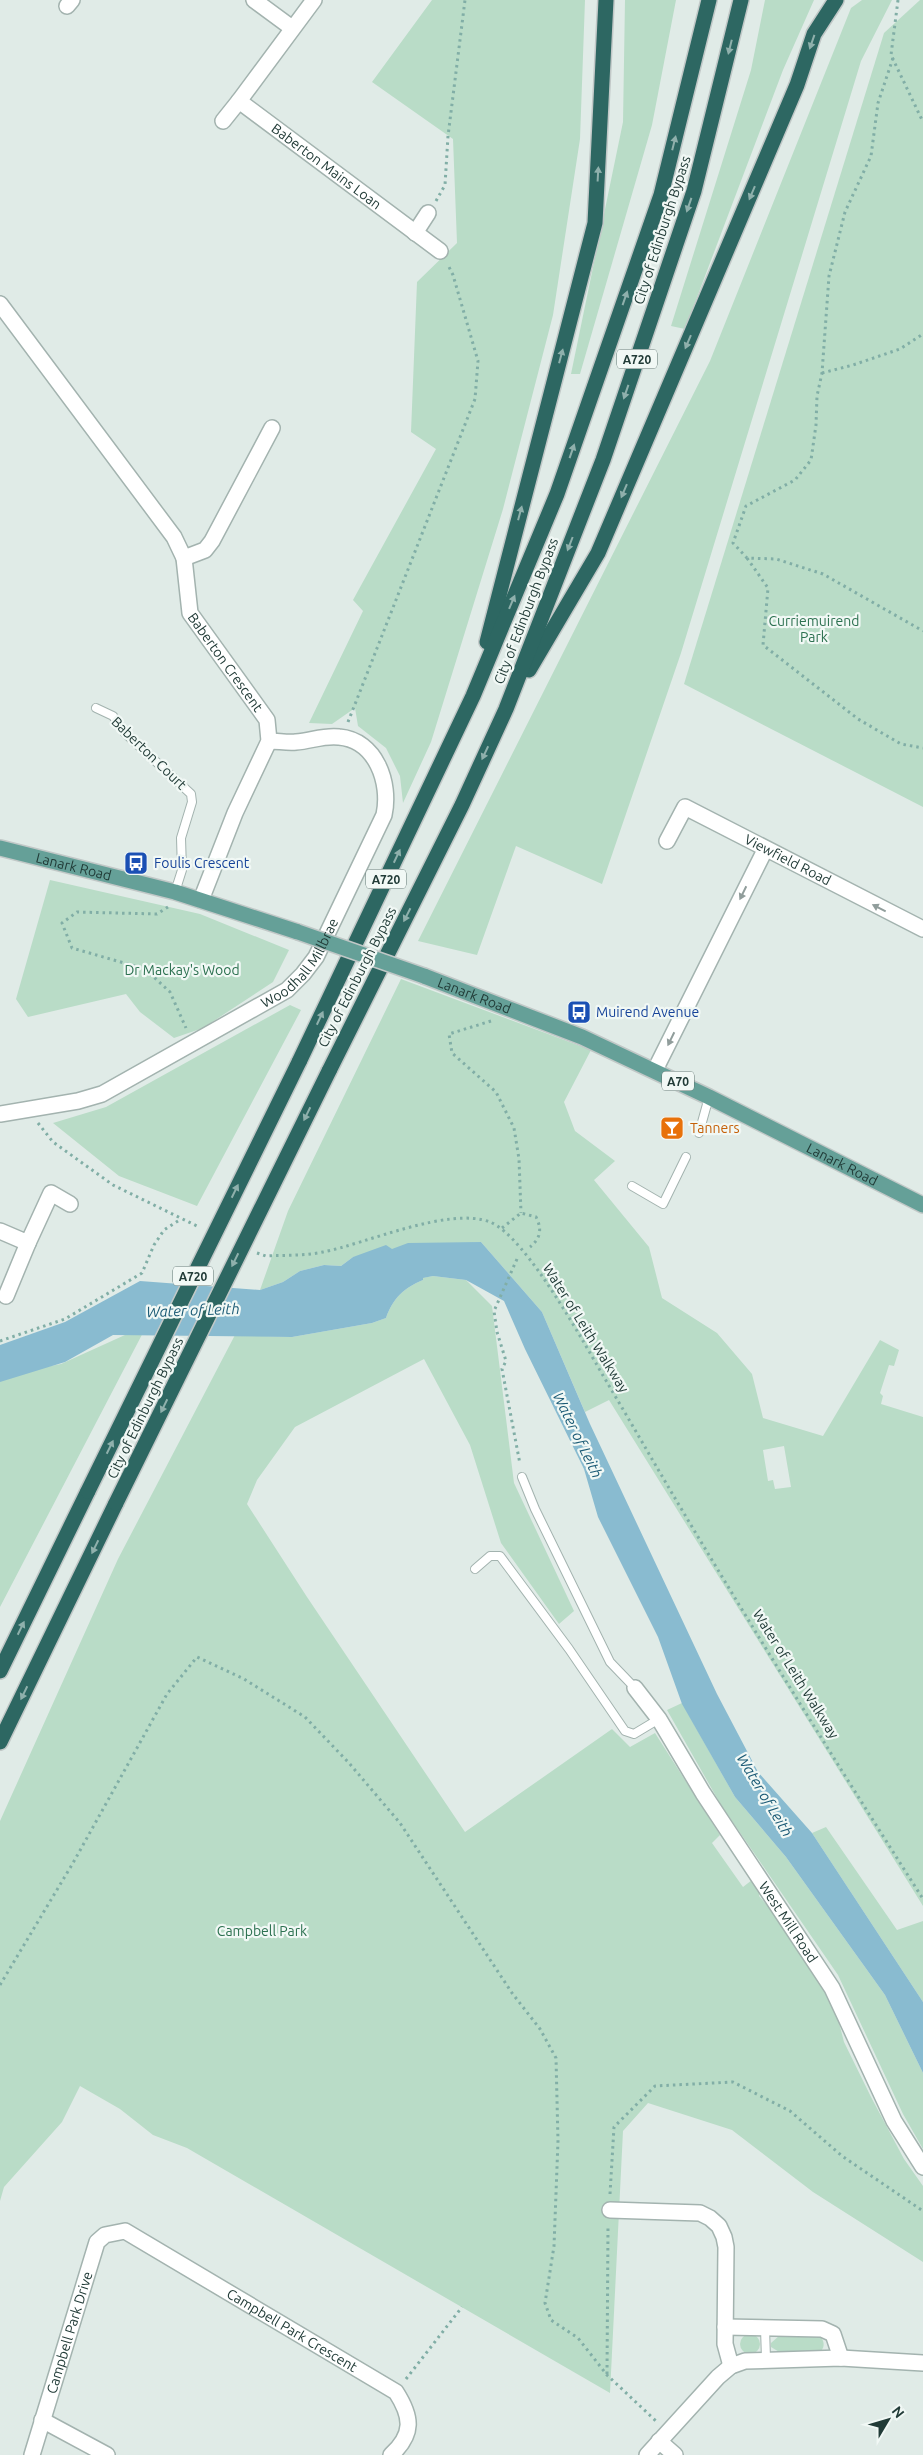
<svg xmlns="http://www.w3.org/2000/svg" width="923" height="2455" viewBox="0 0 923 2455" font-family="Ubuntu,sans-serif">
	<style>
		.green { fill: #b9dcc7; fill-rule: evenodd }
		.water { fill: #89bbd0 }
		.lines { fill: none; stroke-linecap: round; stroke-linejoin: round }
		.lane-casing { stroke: #a3b3af; stroke-width: 10 }
		.street-casing { stroke: #a3b3af; stroke-width: 18 }
		.primary-casing { stroke: #c1c8c7; stroke-width: 18 }
		.highway-casing { stroke: #c1c8c7; stroke-width: 18 }
		.path { stroke: #81aea6; stroke-width: 3; stroke-dasharray: 2.5 4; stroke-linecap: butt }
		.lane { stroke: #fff; stroke-width: 8 }
		.street { stroke: #fff; stroke-width: 15 }
		.primary { stroke: #65a098; stroke-width: 15 }
		.highway { stroke: #2d6762; stroke-width: 15 }
		.primary-bridge-casing { stroke: #c1c8c7; stroke-width: 18; stroke-linecap: butt }
		.highway-bridge-casing { stroke: #c1c8c7; stroke-width: 18; stroke-linecap: butt }
		.primary-bridge { stroke: #65a098; stroke-width: 15 }
		.highway-bridge { stroke: #2d6762; stroke-width: 15 }
		.oneway { fill: #8fb0ac }
		.oneway2 { fill: #909d9b }
		.labels { text-anchor: middle; dominant-baseline: central; stroke-width: 4.5; stroke-linejoin: round; paint-order: stroke }
		.shield { fill: #f1f8f5; stroke: #5f7470; stroke-width: 1 }
		.shield-label { font-size: 12px; font-weight: bold; fill: #213b37 }
		.street-label { font-size: 14px; fill: #213b37; stroke: #f1f8f5 }
		.park-label { font-size: 14px; fill: #2c7150; stroke: #f1f8f5 }
		.transit-label { font-size: 14px; fill: #164399; stroke: #f1f8f5; text-anchor: start }
		.food-label { font-size: 14px; fill: #c56008; stroke: #f1f8f5; text-anchor: start }
		.water-label { font-size: 15px; font-style: italic; fill: #1c5b76; stroke: #f1f8f5 }
	</style>
	<rect width="100%" height="100%" fill="#e0ebe7"/>
	<!-- green -->
	<g class="green">
		<path d="M432,0H585L580,139L553,315L503,509L431,742L403,803L400,776L386,748L358,726L355,708L332,724L309,723L363,611L353,600L436,449L411,432L417,282L457,243L453,139L372,82Z"/>
		<path d="M625,0H676L652,125L580,374H571L623,122Z"/>
		<path d="M765,0H814L783,70L685,329L671,326L751,70Z"/>
		<path d="M862,0H892L861,61L681,653L602,884L516,846L477,955L418,941L710,361L851,8Z"/>
		<path d="M920,0H923V807L684,684L884,33Z"/>
		<path d="M50,880L200,914L289,950L273,982L203,1028L174,1038L140,1012L126,994L28,1017L16,999Z"/>
		<path d="M401,979L591,1050L564,1102L575,1131L615,1161L594,1180L649,1247L662,1298L717,1333L752,1374L763,1418L823,1436L880,1340L899,1350L894,1366L889,1365L880,1393L883,1396L881,1404L923,1417V1906L609,1400L585,1412L542,1312L481,1242L353,1257L341,1266L324,1265L300,1271L283,1282L260,1290L288,1211ZM784,1446L791,1487L775,1489L773,1480L768,1481L763,1450Z"/>
		<path d="M290,1005L301,1010L197,1206L119,1176L53,1123L106,1107Z"/>
		<path d="M433,1276L466,1280L492,1306L514,1483L574,1611L559,1624L501,1543L470,1445L424,1359L295,1427L257,1480L247,1504L307,1597L465,1832L612,1729L630,1747L655,1733L720,1835L712,1843L743,1887L752,1880L760,1892L759,1896L773,1912L821,1984L836,2011L844,2042L871,2097L904,2159L923,2186V2262L813,2192L732,2130L648,2103L623,2131L610,2393L187,2148L153,2135L120,2109L80,2086L62,2122L4,2187L0,2201V1821L118,1559L235,1335L292,1337L372,1323L386,1318C393,1298 404,1288 423,1280L422,1278Z"/>
		<path d="M147,1325L0,1607V1376L61,1364Z"/>
		<path d="M682,1703L735,1797L786,1857L885,1995L923,2073V2149L903,2114L838,1975L721,1805L667,1710Z"/>
		<path d="M826,1827L897,1930L923,1921V2002L812,1833Z"/>
		<circle cx="750" cy="2344" r="10"/>
		<path d="M814,2335L821,2337C824,2342 825,2346 821,2351L781,2353L771,2347V2343L779,2336Z"/>
	</g>
	<!-- water -->
	<path class="water" d="M481,1242L542,1312L590,1424L717,1694L758,1772L812,1833L923,2002V2073L885,1995L786,1857L735,1797L682,1704L658,1637L598,1517L584,1469L525,1349L504,1301L466,1280L433,1276L423,1278V1280C404,1288 393,1298 386,1318L372,1323L292,1337L113,1335L65,1362L0,1382V1345L65,1322L140,1281L260,1290L283,1282L300,1271L324,1265L341,1266L353,1257L386,1245L392,1249L408,1243Z"/>
	<g class="lines">
		<!-- lane casing -->
		<g class="lane-casing">
			<g id="lane">
				<path d="M96,708L113,716L125,733L191,794L192,802L181,838L182,870L175,892"/>
				<path d="M699,1133L709,1097"/>
				<path d="M632,1186L663,1204L686,1157"/>
				<path d="M522,1477L535,1509L610,1662L635,1688"/>
				<path d="M475,1569L490,1556H500L569,1649L625,1731L634,1734L659,1719"/>
				<path d="M765,2328L766,2359"/>
			</g>
		</g>
		<!-- street casing -->
		<g class="street-casing">
			<g id="street">
				<path d="M254,0L292,28"/>
				<path id="s1" d="M314,0L239,101L440,251"/>
				<path d="M67,6L72,0"/>
				<path d="M223,121L239,101"/>
				<path d="M415,233L428,213"/>
				<path id="s2" d="M0,304L174,537L184,558L190,613L267,720L269,741L235,813L201,900"/>
				<path d="M184,558L205,550L212,541L272,428"/>
				<path id="s3" d="M667,841L685,807L923,929"/>
				<path d="M655,1070L765,850"/>
				<path id="s4" d="M0,1114L78,1101L102,1094L287,990L303,974L316,957L384,815C391,783 376,740 339,737C324,735 311,741 296,742C288,743 278,741 269,741"/>
				<path d="M0,1231L28,1243L51,1193L70,1204"/>
				<path d="M6,1296L28,1243"/>
				<path id="s5" d="M635,1688L659,1719L703,1793L832,1988L894,2121L923,2167"/>
				<path d="M610,2210L700,2213L710,2218L719,2226L724,2237L726,2247L725,2344L731,2366"/>
				<path d="M725,2327L822,2329L833,2334L841,2358"/>
				<path d="M42,2420L107,2455"/>
				<path d="M659,2441L675,2455"/>
				<path id="s6" d="M32,2455L97,2242L105,2235L125,2231L396,2392C412,2417 414,2434 391,2455"/>
				<path d="M647,2455L718,2377L731,2366L745,2361L841,2358L923,2363"/>
			</g>
		</g>
		<!-- primary casing -->
		<g class="primary-casing">
			<g id="primary">
				<path id="s7" d="M0,848L175,892L298,932"/>
				<path id="s8" d="M424,976L582,1037L709,1097L923,1205"/>
			</g>
		</g>
		<!-- highway casing -->
		<g class="highway-casing">
			<g id="highway">
				<path d="M487,642L595,223L606,0"/>
				<path d="M529,670L598,553L797,85L814,34L836,0"/>
				<path d="M299,1062L473,696L557,494L661,195L709,0"/>
				<path d="M329,1071L462,805L506,709L603,460L694,191L741,0"/>
				<path d="M0,1671L88,1491"/>
				<path d="M0,1742L116,1503"/>
			</g>
		</g>
		<!-- path -->
		<g class="path">
			<path d="M898,0L891,55L923,122"/>
			<path d="M893,58L878,103L871,156L845,212L829,276L822,373L817,396L816,425L811,460L795,480L746,506L733,543L747,558L776,559L823,574L923,631"/>
			<path d="M436,201L445,185L448,136L465,0"/>
			<path d="M822,373L853,365L900,349L923,334"/>
			<path d="M747,558L768,588L763,645L858,719L901,744L923,748"/>
			<path d="M348,722L475,399L478,361L453,275L448,265"/>
			<path d="M168,907L157,914L77,912L62,923L72,948L145,969L170,992L186,1028"/>
			<path d="M491,1021L449,1034L452,1053L496,1092L514,1128L519,1159L521,1213"/>
			<path d="M38,1123L53,1142L113,1185L199,1227"/>
			<path d="M502,1228L521,1213L536,1217C542,1229 541,1238 530,1247"/>
			<path d="M257,1253L266,1256C285,1255 304,1256 323,1252C365,1244 449,1206 490,1222C527,1237 586,1347 608,1384C633,1426 657,1468 682,1510C760,1641 841,1770 923,1899"/>
			<path d="M517,1259L494,1311L497,1332L506,1361L502,1369L520,1464"/>
			<path d="M0,1341L65,1319L142,1273L154,1245L164,1230L181,1219"/>
			<path d="M0,1985L73,1863L167,1694L197,1657L244,1679L305,1717L349,1763L400,1823L512,1993L540,2029L556,2058L558,2141L554,2246L545,2303L551,2320L578,2338L607,2375L656,2421"/>
			<path d="M610,2194L614,2127L655,2086L733,2082L790,2111L842,2156L923,2211"/>
			<path d="M607,2374L608,2225"/>
			<path d="M406,2379L462,2307"/>
		</g>
		<!-- lane -->
		<use href="#lane" class="lane"/>
		<!-- street -->
		<use href="#street" class="street"/>
		<!-- primary -->
		<use href="#primary" class="primary"/>
		<!-- highway -->
		<use href="#highway" class="highway"/>
		<!-- primary-bridge casing -->
		<g class="primary-bridge-casing">
			<path id="primary-bridge" d="M298,932L424,976"/>
		</g>
		<!-- highway-bridge casing -->
		<g class="highway-bridge-casing">
			<g id="highway-bridge">
				<path d="M88,1491L299,1062"/>
				<path d="M116,1503L329,1071"/>
			</g>
		</g>
		<!-- primary-bridge -->
		<use href="#primary-bridge" class="primary-bridge"/>
		<!-- highway-bridge -->
		<use href="#highway-bridge" class="highway-bridge"/>
	</g>
	<!-- one-way arrows -->
	<defs><path id="oneway-solid" d="M-6-.8H1V-3.2L6.5 0L1 3.2V.8H-6Z" transform="scale(1.25)"/></defs>
	<g class="oneway">
		<use href="#oneway-solid" transform="translate(812 42) rotate(109)"/>
		<use href="#oneway-solid" transform="translate(730 47) rotate(104)"/>
		<use href="#oneway-solid" transform="translate(674 143) rotate(-76)"/>
		<use href="#oneway-solid" transform="translate(598 174) rotate(-87)"/>
		<use href="#oneway-solid" transform="translate(752 193) rotate(113)"/>
		<use href="#oneway-solid" transform="translate(689 205) rotate(109)"/>
		<use href="#oneway-solid" transform="translate(625 298) rotate(-71)"/>
		<use href="#oneway-solid" transform="translate(688 342) rotate(113)"/>
		<use href="#oneway-solid" transform="translate(561 356) rotate(-75)"/>
		<use href="#oneway-solid" transform="translate(626 392) rotate(109)"/>
		<use href="#oneway-solid" transform="translate(572 451) rotate(-71)"/>
		<use href="#oneway-solid" transform="translate(624 491) rotate(113)"/>
		<use href="#oneway-solid" transform="translate(520 513) rotate(-75)"/>
		<use href="#oneway-solid" transform="translate(570 544) rotate(111)"/>
		<use href="#oneway-solid" transform="translate(512 602) rotate(-67)"/>
		<use href="#oneway-solid" transform="translate(485 753) rotate(115)"/>
		<use href="#oneway-solid" transform="translate(397 856) rotate(-65)"/>
		<use href="#oneway-solid" transform="translate(407 915) rotate(117)"/>
		<use href="#oneway-solid" transform="translate(320 1018) rotate(-65)"/>
		<use href="#oneway-solid" transform="translate(307 1114) rotate(116)"/>
		<use href="#oneway-solid" transform="translate(235 1191) rotate(-64)"/>
		<use href="#oneway-solid" transform="translate(235 1260) rotate(116)"/>
		<use href="#oneway-solid" transform="translate(164 1406) rotate(116)"/>
		<use href="#oneway-solid" transform="translate(110 1447) rotate(-64)"/>
		<use href="#oneway-solid" transform="translate(95 1547) rotate(116)"/>
		<use href="#oneway-solid" transform="translate(21 1628) rotate(-64)"/>
		<use href="#oneway-solid" transform="translate(24 1693) rotate(116)"/>
	</g>
	<g class="oneway2">
		<use href="#oneway-solid" transform="translate(743 893) rotate(116)"/>
		<use href="#oneway-solid" transform="translate(879 908) rotate(-153)"/>
		<use href="#oneway-solid" transform="translate(671 1039) rotate(116)"/>
	</g>
	<!-- icons -->
	<defs>
		<g id="bus-square" transform="scale(1.25)"><rect x="-9" y="-9" width="18" height="18" rx="4" fill="#1a4fb4" stroke="#f1f8f5"/><path d="M-5-6H5V4H4V6H2V4H-2V6H-4V4H-5ZM-3.5-4V0h7V-4ZM-3.5 1.2v1.5H-2V1.2ZM2 1.2v1.5H3.5V1.2Z" fill="#fff"/></g>
		<g id="bar-square" transform="scale(1.25)"><rect x="-9" y="-9" width="18" height="18" rx="4" fill="#e8710a" stroke="#f1f8f5"/><path d="M-6-5H6L.8 .8V4.5H3.5V6h-7V4.5H-.8V.8Z" fill="#fff"/></g>
	</defs>
	<g fill-rule="evenodd">
		<use href="#bus-square" x="136" y="863"/>
		<use href="#bus-square" x="579" y="1012"/>
		<use href="#bar-square" x="672" y="1128"/>
	</g>
	<g class="labels">
		<!-- shield labels -->
		<g class="shield">
			<rect x="617" y="349.5" width="40" height="19" rx="4"/>
			<rect x="366" y="869.5" width="40" height="19" rx="4"/>
			<rect x="662" y="1071.5" width="32" height="19" rx="4"/>
			<rect x="173" y="1266.5" width="40" height="19" rx="4"/>
		</g>
		<g class="shield-label">
			<text x="637" y="359">A720</text>
			<text x="386" y="879">A720</text>
			<text x="678" y="1081">A70</text>
			<text x="193" y="1276">A720</text>
		</g>
		<!-- street labels -->
		<g class="street-label">
			<text stroke="none"><textPath href="#s1" startOffset="235">Baberton Mains Loan</textPath></text>
			<text transform="translate(662 230) rotate(-72)">City of Edinburgh Bypass</text>
			<text transform="translate(526 611) rotate(-69)">City of Edinburgh Bypass</text>
			<text stroke="none"><textPath href="#s2" startOffset="430">Baberton Crescent</textPath></text>
			<text transform="translate(149 753) rotate(44)">Baberton Court</text>
			<text stroke="none"><textPath href="#s3" startOffset="154">Viewfield Road</textPath></text>
			<text stroke="none"><textPath href="#s7" startOffset="76">Lanark Road</textPath></text>
			<text stroke="none"><textPath href="#s4" startOffset="345">Woodhall Millbrae</textPath></text>
			<text transform="translate(357 977) rotate(-63)">City of Edinburgh Bypass</text>
			<text stroke="none"><textPath href="#s8" startOffset="54">Lanark Road</textPath></text>
			<text stroke="none"><textPath href="#s8" startOffset="459">Lanark Road</textPath></text>
			<text transform="translate(586 1328) rotate(58)">Water of Leith Walkway</text>
			<text transform="translate(145 1408) rotate(-64)">City of Edinburgh Bypass</text>
			<text transform="translate(796 1674) rotate(58)">Water of Leith Walkway</text>
			<text stroke="none"><textPath href="#s5" startOffset="280">West Mill Road</textPath></text>
			<text stroke="none"><textPath href="#s6" startOffset="448">Campbell Park Crescent</textPath></text>
			<text stroke="none"><textPath href="#s6" startOffset="128">Campbell Park Drive</textPath></text>
		</g>
		<!-- park labels -->
		<g class="park-label">
			<text x="814" y="621">Curriemuirend<tspan x="814" dy="16">Park</tspan></text>
			<text x="182" y="970">Dr Mackay's Wood</text>
			<text x="262" y="1931">Campbell Park</text>
		</g>
		<!-- transit labels -->
		<g class="transit-label">
			<text x="154" y="863">Foulis Crescent</text>
			<text x="596" y="1012">Muirend Avenue</text>
		</g>
		<!-- food labels -->
		<g class="food-label">
			<text x="690" y="1128">Tanners</text>
		</g>
		<!-- water labels -->
		<g class="water-label">
			<text transform="translate(193 1310) rotate(-2)">Water of Leith</text>
			<text transform="translate(578 1435) rotate(64)">Water of Leith</text>
			<text transform="translate(765 1795) rotate(59)">Water of Leith</text>
		</g>
	</g>
	<!-- north arrow -->
	<g transform="translate(888 2420) rotate(52)" stroke="#f1f8f5" stroke-width="4" paint-order="stroke">
	<path d="M0-4L9 19L0 12L-9 19Z" fill="#213b37"/>
	<text y="-8" font-size="14" font-weight="bold" text-anchor="middle" fill="#213b37">N</text>
	</g>
</svg>
